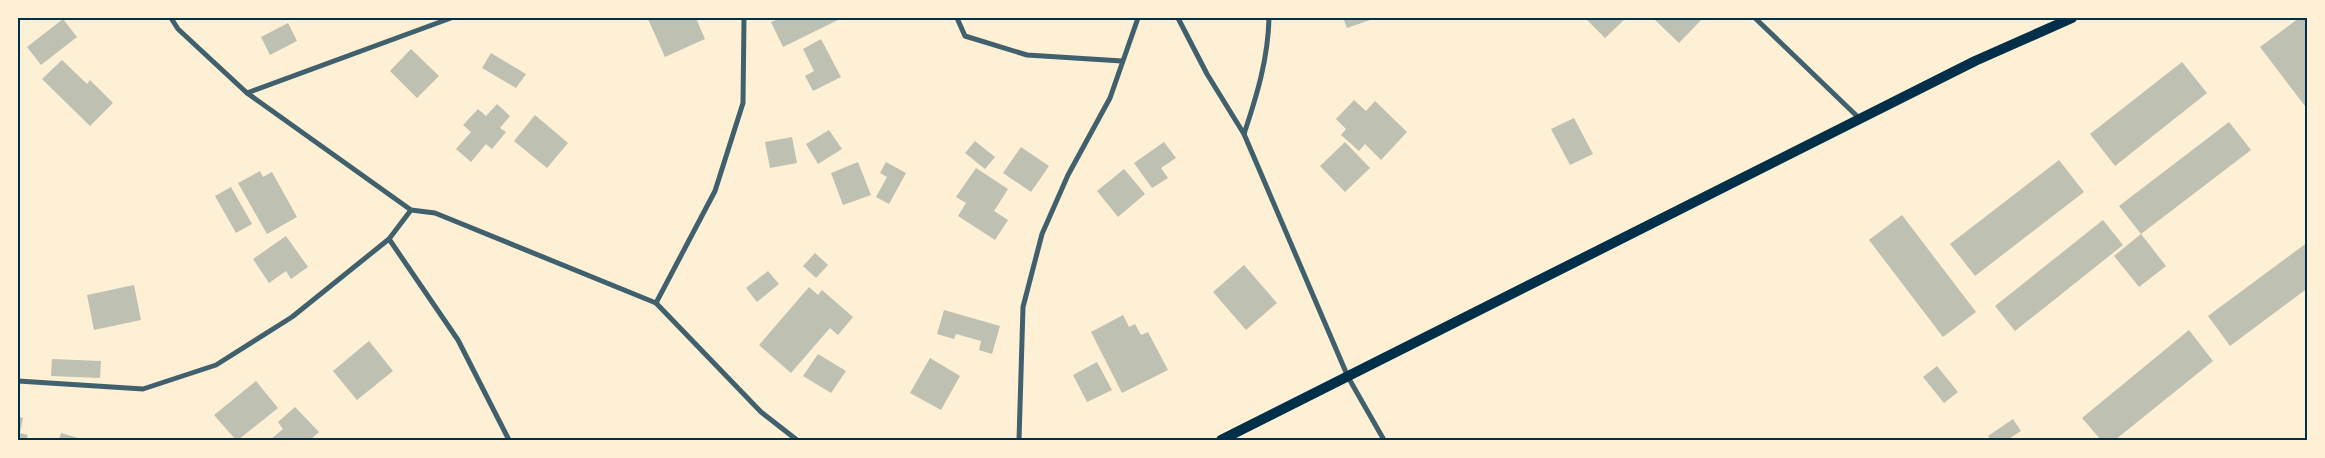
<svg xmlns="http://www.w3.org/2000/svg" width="2325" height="458" viewBox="0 0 2325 458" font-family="Quicksand,sans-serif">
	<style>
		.building { fill: #bec0b2 }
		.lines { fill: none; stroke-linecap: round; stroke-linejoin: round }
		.minor { stroke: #3f606c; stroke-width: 5 }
		.secondary { stroke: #003049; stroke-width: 10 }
		.neatline { fill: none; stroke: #003049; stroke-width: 2 }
	</style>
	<rect width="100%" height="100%" fill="#fdf0d5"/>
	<!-- building -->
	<g class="building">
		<path d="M652,18H690L691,20L696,18L705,39L665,57L648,19Z"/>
		<path d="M781,18H842L783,47L771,22Z"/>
		<path d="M1343,18H1376L1347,28Z"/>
		<path d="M1585,18H1626L1605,38Z"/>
		<path d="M1653,18H1703L1679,43Z"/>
		<path d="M2299,18H2308V110L2260,47Z"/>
		<path d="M63,19L77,37L41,65L27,47Z"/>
		<path d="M288,23L297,41L270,55L261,37Z"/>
		<path d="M821,39L841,77L813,91L805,76L814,71L803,49Z"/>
		<path d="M411,49L439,76L417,98L390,71Z"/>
		<path d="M491,53L526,74L516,88L482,68Z"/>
		<path d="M62,60L87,84L90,80L113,103L90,126L42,79Z"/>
		<path d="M2182,62L2207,93L2115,166L2090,134Z"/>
		<path d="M1354,100L1366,111L1375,101L1407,132L1381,160L1365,144L1359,151L1341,135L1346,129L1336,119Z"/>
		<path d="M497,104L510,116L500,128L506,132L492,149L486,144L471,162L456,149L471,132L463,125L478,109L486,116Z"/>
		<path d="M535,115L568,143L547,168L514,141Z"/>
		<path d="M1574,118L1593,154L1570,165L1551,129Z"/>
		<path d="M2229,122L2251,150L2141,234L2119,206Z"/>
		<path d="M829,130L842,149L818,164L806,144Z"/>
		<path d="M792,137L797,163L770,168L765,142Z"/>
		<path d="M975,141L995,157L985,169L965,153Z"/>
		<path d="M1164,142L1176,158L1161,168L1168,178L1152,188L1134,163Z"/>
		<path d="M1345,142L1370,168L1345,192L1320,166Z"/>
		<path d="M1021,147L1049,166L1031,192L1003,173Z"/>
		<path d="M2059,160L2084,192L1975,276L1950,244Z"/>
		<path d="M858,162L871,195L843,205L831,173Z"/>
		<path d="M886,162L906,173L889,204L876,197L887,177L880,173Z"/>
		<path d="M976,168L1008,189L994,211L1008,220L995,240L958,216L966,203L956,197Z"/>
		<path d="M1124,169L1145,194L1118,217L1097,191Z"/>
		<path d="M260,171L263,177L272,172L297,217L267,234L238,183Z"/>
		<path d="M231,187L252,224L236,233L215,196Z"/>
		<path d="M1902,215L1976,312L1943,337L1869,240Z"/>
		<path d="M2103,220L2123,245L2015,331L1995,306Z"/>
		<path d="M2141,234L2166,266L2139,287L2114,256Z"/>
		<path d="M286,236L308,267L291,279L286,271L269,283L253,259Z"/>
		<path d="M2308,242V288L2230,346L2208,316Z"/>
		<path d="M815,253L828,265L816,278L803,266Z"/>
		<path d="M1244,265L1277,303L1246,330L1213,292Z"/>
		<path d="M768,271L779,284L757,302L746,288Z"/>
		<path d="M134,285L141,320L94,330L87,295Z"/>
		<path d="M809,287L818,295L822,290L853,317L838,335L830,328L791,373L759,345Z"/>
		<path d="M944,310L1000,326L992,354L979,350L981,341L956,334L954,339L937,334Z"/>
		<path d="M1123,315L1129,327L1135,324L1141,335L1148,332L1168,370L1122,393L1091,332Z"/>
		<path d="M2189,330L2213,361L2115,440H2101L2082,418Z"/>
		<path d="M369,341L393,371L357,400L333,371Z"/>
		<path d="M818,354L846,371L831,393L803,376Z"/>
		<path d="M930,358L960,376L941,410L910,393Z"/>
		<path d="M52,359L101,361L100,378L51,376Z"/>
		<path d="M1097,362L1112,390L1087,402L1073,375Z"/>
		<path d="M1937,366L1958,392L1944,403L1923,377Z"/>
		<path d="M256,381L278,408L238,440H236L214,415Z"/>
		<path d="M295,407L319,432L310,440H270L283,429L278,422Z"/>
		<path d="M18,416L23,418L20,433L28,435L26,440H18Z"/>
		<path d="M2013,419L2021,431L2007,440H1991L1988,436Z"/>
		<path d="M61,433L78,438V440H59Z"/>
	</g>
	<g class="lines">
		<!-- minor -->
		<g class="minor">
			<path d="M171,18L178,29L247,93L411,210L435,213L656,303L761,412L797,440"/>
			<path d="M957,18L965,36L1027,55L1122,61"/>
			<path d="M1178,18L1207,74L1244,134C1257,95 1268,59 1269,18"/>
			<path d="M1755,18L1860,119"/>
			<path d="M247,93L451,18"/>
			<path d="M1244,134L1348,377L1384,440"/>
			<path d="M389,239L458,340L509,440"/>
			<path d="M656,303L715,191L743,103L744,18"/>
			<path d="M18,381L143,389L216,365L292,317L389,239L411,210"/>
			<path d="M1019,440L1023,307L1042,234L1068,175L1110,98L1138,18"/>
		</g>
		<!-- secondary -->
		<path class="secondary" d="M1221,440L1975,61L2072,18"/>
	</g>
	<!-- border -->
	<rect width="2325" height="458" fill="none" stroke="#fdf0d5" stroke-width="38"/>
	<rect x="19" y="19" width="2287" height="420" class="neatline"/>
</svg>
